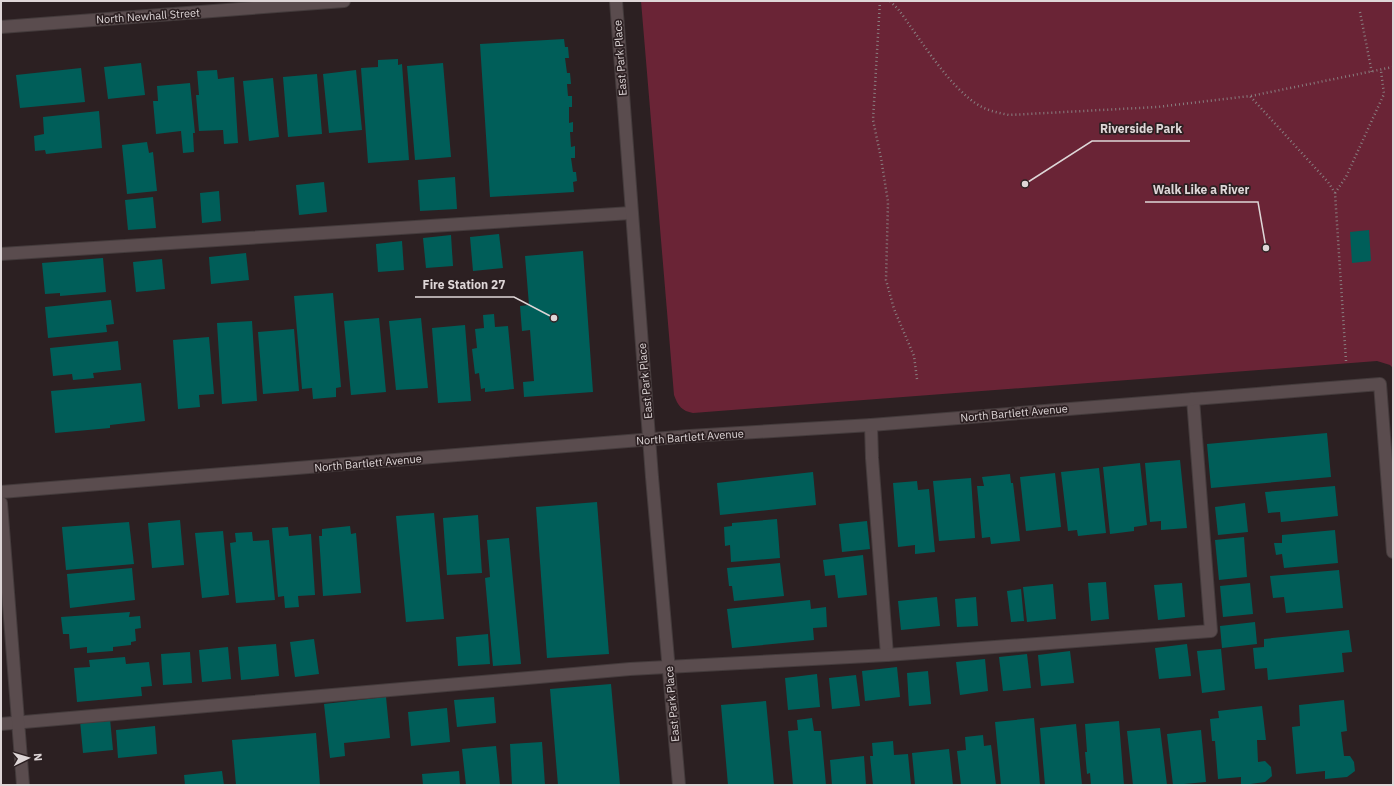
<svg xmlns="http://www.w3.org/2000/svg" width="1394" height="786" viewBox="0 0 1394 786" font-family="'IBM Plex Sans',sans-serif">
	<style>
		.green { fill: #6a2436 }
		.building { fill: #005e59 }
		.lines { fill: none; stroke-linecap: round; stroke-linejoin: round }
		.service-casing { stroke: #443b3c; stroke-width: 14 }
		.minor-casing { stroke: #443b3c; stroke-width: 14 }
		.path { stroke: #897f80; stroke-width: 2.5; stroke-dasharray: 1 3; stroke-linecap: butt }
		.service { stroke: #5a4c4e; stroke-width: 12 }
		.minor { stroke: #5a4c4e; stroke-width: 12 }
		.labels { text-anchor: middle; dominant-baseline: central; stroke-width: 3.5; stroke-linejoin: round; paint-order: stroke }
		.street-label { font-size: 11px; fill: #ded6d7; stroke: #2c2022 }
		.leader { fill: none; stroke: #ded6d7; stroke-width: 1.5 }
		.callout-dot { fill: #ded6d7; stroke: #2c2022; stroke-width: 1.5 }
		.callout-label { font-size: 12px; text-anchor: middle; font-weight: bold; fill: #ded6d7; stroke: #2c2022; stroke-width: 3.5; stroke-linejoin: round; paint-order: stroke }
	</style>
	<rect width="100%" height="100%" fill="#2c2022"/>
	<!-- green -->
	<path class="green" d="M641,1H1393V368L1390,365L1377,361L693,413C682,411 678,406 674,395Z"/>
	<!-- building -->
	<g class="building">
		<path d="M564,39L565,47H568L569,58H565L567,73H570L571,84H567L568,96H572V107H569V123L573,122V132H570L571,147L575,146V158H571L573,172H576L577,181L573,182L574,192L490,197L480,44Z"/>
		<path d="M398,59V65L402,64L409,160L368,163L361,68L378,67V60Z"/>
		<path d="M141,63L145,95L108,99L104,67Z"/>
		<path d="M443,63L451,157L415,160L407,66Z"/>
		<path d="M81,68L85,102L20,108L16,75Z"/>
		<path d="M217,70L218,79L234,77L238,143L224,144L223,130L199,131L196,95H199L197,71Z"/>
		<path d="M356,70L362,130L329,133L323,74Z"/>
		<path d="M317,74L322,134L288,137L283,77Z"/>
		<path d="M273,78L279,137L249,141L243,81Z"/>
		<path d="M190,83L195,133H193L194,152L183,153L181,131L156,134L153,101H158L157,86Z"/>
		<path d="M99,111L102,148L46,154L45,150L35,151L34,136L44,134L43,117Z"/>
		<path d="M147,142L149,153L153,152L157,191L127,194L122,145Z"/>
		<path d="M455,177L457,209L420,211L418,180Z"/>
		<path d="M324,182L327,212L299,215L296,185Z"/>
		<path d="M219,191L221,221L202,223L200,193Z"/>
		<path d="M153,197L156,228L128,230L125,200Z"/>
		<path d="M1369,230L1371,261L1352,263L1350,232Z"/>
		<path d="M499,234L503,268L473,271L470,237Z"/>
		<path d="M451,235L453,266L426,268L423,238Z"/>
		<path d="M402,241L404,270L378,272L376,244Z"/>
		<path d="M583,251L593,392L524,397L523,382L534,381L530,330L522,331L520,306L529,305L525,256Z"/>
		<path d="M246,253L249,280L211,284L209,257Z"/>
		<path d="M103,258L106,292L60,296V293L45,294L42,263Z"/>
		<path d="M162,259L165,289L136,292L133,262Z"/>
		<path d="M333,293L341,387L336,388V397L313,399L312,388L302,389L294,296Z"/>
		<path d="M111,300L114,324L106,325L107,332L48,338L45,307Z"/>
		<path d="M494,314L495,327L508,326L514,389L485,392V388L481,389L479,373L475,374L472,349L477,348L475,329L484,328L483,315Z"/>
		<path d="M379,318L386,392L351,395L344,321Z"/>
		<path d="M421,318L428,388L396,390L389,321Z"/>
		<path d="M252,321L257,401L222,404L217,323Z"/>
		<path d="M465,325L471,401L438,403L432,328Z"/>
		<path d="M294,329L299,391L263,394L258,332Z"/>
		<path d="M209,337L214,394L199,395L200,407L178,409L173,340Z"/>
		<path d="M118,341L121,370L93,373L94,378L73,380L72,374L53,376L50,348Z"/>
		<path d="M141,383L145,421L110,425V428L55,433L51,391Z"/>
		<path d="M1327,433L1331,477L1211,488L1207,444Z"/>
		<path d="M1180,460L1187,528L1161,530V521L1150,522L1145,463Z"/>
		<path d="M1140,463L1147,525L1134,527V531L1110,534L1103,467Z"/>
		<path d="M1099,468L1106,533L1078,536L1077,530L1068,531L1061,472Z"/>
		<path d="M813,472L816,505L720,515L717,483Z"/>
		<path d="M1055,473L1061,527L1026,531L1020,477Z"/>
		<path d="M1010,474L1011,483H1013L1020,541L991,544L990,537L982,538L977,486H984L982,477Z"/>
		<path d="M971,478L975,538L939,541L933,481Z"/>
		<path d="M917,481L918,490L929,489L935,552L915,554V545L898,547L893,483Z"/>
		<path d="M1335,486L1338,516L1281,522L1280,512L1268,513L1265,492Z"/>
		<path d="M597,502L609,654L547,658L536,507Z"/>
		<path d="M1245,503L1248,532L1218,535L1215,507Z"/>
		<path d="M434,513L444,619L406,622L396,516Z"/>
		<path d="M478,515L482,573L447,575L443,518Z"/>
		<path d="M777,519L780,558L731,562L730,545L725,546L724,527L732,526V523Z"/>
		<path d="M180,520L184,565L152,568L148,523Z"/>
		<path d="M867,521L870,549L842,552L839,524Z"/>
		<path d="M129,522L134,564L66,570L62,527Z"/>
		<path d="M350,526L351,534L356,533L361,593L323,596L319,536H322V529Z"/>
		<path d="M288,527L289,536L311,534L315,595L298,596L299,607L285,608L284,596L278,597L272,528Z"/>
		<path d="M1335,530L1338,563L1284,568L1282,554L1276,555L1274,543H1282V535Z"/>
		<path d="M223,531L229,595L202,598L195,533Z"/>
		<path d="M252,532L253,541L269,540L275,600L236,603L230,543L236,542L235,533Z"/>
		<path d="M1244,537L1247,577L1219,580L1215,540Z"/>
		<path d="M509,538L521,664L493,666L485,578L490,577L487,540Z"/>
		<path d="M863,555L867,595L838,598L835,575L825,576L823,560Z"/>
		<path d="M780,563L784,596L734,601L732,586H729L727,568Z"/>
		<path d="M132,568L135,600L70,608L67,574Z"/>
		<path d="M1339,570L1343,608L1286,613L1284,597L1273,598L1270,576Z"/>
		<path d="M1106,582L1109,619L1091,621L1088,583Z"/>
		<path d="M1182,583L1185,617L1158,620L1154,585Z"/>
		<path d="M1250,583L1253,614L1223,617L1220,586Z"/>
		<path d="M1053,584L1056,619L1027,622L1023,587Z"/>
		<path d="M1021,589L1024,621L1011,622L1007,591Z"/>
		<path d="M937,597L940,626L901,630L898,601Z"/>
		<path d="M976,597L978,626L957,627L955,599Z"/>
		<path d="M810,600L811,609L826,607L827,627L813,628L814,640L732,648L727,609Z"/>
		<path d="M130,612L129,617L140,616L141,628L135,629L136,641L131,642V645L113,647V651L87,653V647L70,649L69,634H63L61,617Z"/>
		<path d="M1255,622L1257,644L1222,648L1220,626Z"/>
		<path d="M1349,630L1352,652L1342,653L1344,672L1268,680L1267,668L1255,669L1253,648L1264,647V639Z"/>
		<path d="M488,634L490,664L458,666L456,637Z"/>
		<path d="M314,639L319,674L295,677L290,642Z"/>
		<path d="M276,644L279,676L241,680L238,647Z"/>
		<path d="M1187,644L1191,676L1159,679L1155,648Z"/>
		<path d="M228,647L231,679L202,682L199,650Z"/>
		<path d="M1221,649L1225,690L1202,693L1197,651Z"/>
		<path d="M1070,651L1074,683L1041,686L1038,655Z"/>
		<path d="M190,652L192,683L163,685L161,654Z"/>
		<path d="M1027,654L1031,688L1003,691L999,657Z"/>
		<path d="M125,657L126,664L149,662L152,686L141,687L142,696L77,702L74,668L90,667L89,660Z"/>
		<path d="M985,659L988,691L960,695L956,662Z"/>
		<path d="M897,667L900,697L865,701L862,671Z"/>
		<path d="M928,671L931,704L909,706L907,673Z"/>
		<path d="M817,674L820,707L788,710L785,678Z"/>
		<path d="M856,675L860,706L832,709L829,678Z"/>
		<path d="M611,684L620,785H558L550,689Z"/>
		<path d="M386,697L390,738L344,743L345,756L330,758L324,704Z"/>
		<path d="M494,697L496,723L457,727L454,700Z"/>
		<path d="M1344,700L1347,731L1341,732L1344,756H1350L1354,762L1355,771L1347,777L1325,779V771L1296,774L1292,727L1300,726L1299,705Z"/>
		<path d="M766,701L774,785H728L721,705Z"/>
		<path d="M1262,706L1266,740H1257L1258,762L1265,761L1271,767L1272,776L1265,782L1243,785H1241V777L1218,779L1215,741H1212L1210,719L1219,718L1218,711Z"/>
		<path d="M447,708L450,742L411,746L408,712Z"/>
		<path d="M812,718L814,731H821L826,785H793L788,731L798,730L797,720Z"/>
		<path d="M1034,718L1040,785H1001L995,722Z"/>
		<path d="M110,719L113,750L83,753L80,721Z"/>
		<path d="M1119,721L1124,785H1091L1090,773L1087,774L1085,752H1087L1085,724Z"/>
		<path d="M1076,724L1082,785H1045L1040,728Z"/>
		<path d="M155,726L157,754L118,758L116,730Z"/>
		<path d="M1160,728L1167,785H1133L1127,731Z"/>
		<path d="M1201,730L1206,782L1173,785L1167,734Z"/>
		<path d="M316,733L320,785H236L232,740Z"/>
		<path d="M983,735L984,746L991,745L996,785H961L957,751L966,750L965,737Z"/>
		<path d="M893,741L894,755L908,754L911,785H873L870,756H873L872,743Z"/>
		<path d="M542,742L545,785H512L510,744Z"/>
		<path d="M496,746L500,785H466L462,749Z"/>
		<path d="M949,749L953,785H915L912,753Z"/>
		<path d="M864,756L866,785H832L830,760Z"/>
		<path d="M222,771L224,785H185L184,775Z"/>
		<path d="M459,771L460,785H423L422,774Z"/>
	</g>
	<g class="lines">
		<!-- service casing -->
		<g class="service-casing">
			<g id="service">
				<path d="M1,254L631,213"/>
				<path d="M871,425L872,458L887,655"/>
				<path d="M1,724L630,669L887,655L1211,631L1193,399"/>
			</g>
		</g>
		<!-- minor casing -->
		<g class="minor-casing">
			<g id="minor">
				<path d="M616,1L652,477L679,785"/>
				<path d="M1,27L344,1"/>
				<path d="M1,492L690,436L871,425L1380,384L1393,552"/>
				<path d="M1,503L23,785"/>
			</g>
		</g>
		<!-- path -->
		<g class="path">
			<path d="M880,1L873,120L881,158L888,202L886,280L894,309L914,356L917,379"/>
			<path d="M890,1L898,9C919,37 950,89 980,106C989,111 999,113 1009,115L1157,107L1250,96L1328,182L1335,193L1346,361"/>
			<path d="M1360,12L1372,73"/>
			<path d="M1251,96L1393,67"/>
			<path d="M1335,193L1346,177L1384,94L1381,71"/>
		</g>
		<!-- service -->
		<use href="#service" class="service"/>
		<!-- minor -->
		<use href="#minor" class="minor"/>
	</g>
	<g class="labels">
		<!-- street labels -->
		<g class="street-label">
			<text transform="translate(148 16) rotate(-4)">North Newhall Street</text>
			<text transform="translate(620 58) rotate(-94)">East Park Place</text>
			<text transform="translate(645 381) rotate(-95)">East Park Place</text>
			<text transform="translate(1014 413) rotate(-5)">North Bartlett Avenue</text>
			<text transform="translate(690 437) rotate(-4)">North Bartlett Avenue</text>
			<text transform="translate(368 463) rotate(-5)">North Bartlett Avenue</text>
			<text transform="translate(672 704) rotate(-95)">East Park Place</text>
		</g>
	</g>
	<!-- callouts -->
	<path class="leader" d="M1025 184L1092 141H1190M1266 248L1258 202H1145M554 318L514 297H415"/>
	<g class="callout-dot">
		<circle cx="1025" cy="184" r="4"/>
		<circle cx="1266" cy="248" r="4"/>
		<circle cx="554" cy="318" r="4"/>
	</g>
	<g class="callout-label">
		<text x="1141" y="133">Riverside Park</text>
		<text x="1201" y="194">Walk Like a River</text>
		<text x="464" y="289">Fire Station 27</text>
	</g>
	<!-- border -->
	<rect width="1394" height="786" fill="none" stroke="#ded6d7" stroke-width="4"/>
	<!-- north arrow -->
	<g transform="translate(28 758) rotate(85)" stroke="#2c2022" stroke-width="3" paint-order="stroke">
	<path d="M0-3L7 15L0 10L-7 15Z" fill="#ded6d7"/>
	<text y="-6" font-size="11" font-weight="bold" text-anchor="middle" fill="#ded6d7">N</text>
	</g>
</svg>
